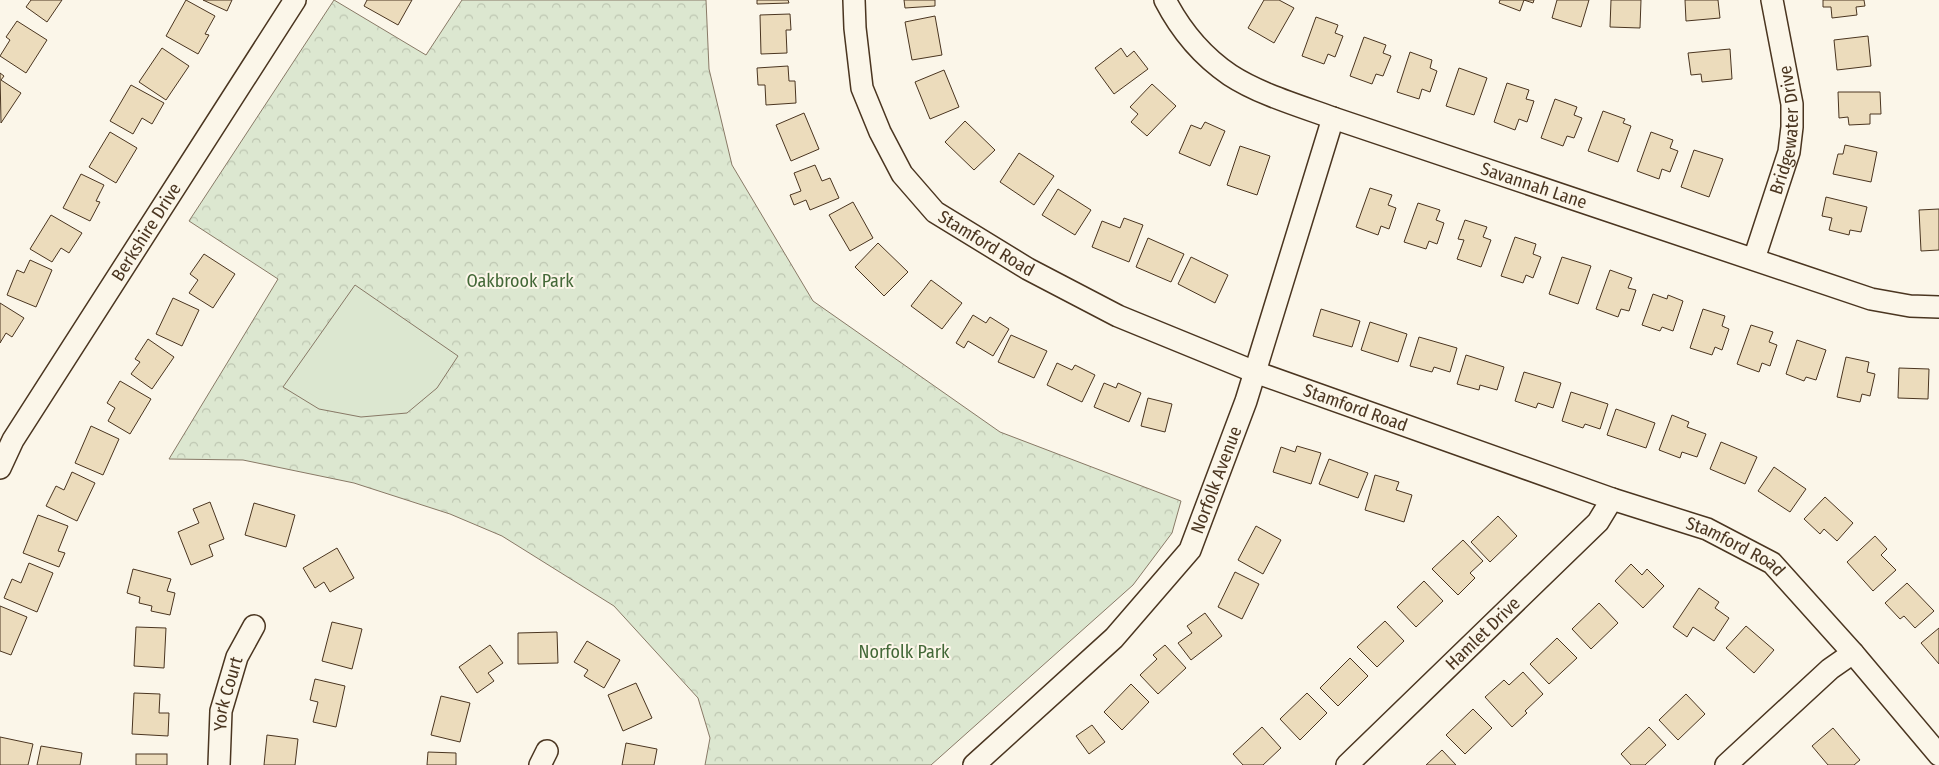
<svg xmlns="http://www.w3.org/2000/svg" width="1939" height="765" viewBox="0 0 1939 765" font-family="'Fira Sans Condensed',sans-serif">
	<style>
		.park { fill: url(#park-crowns); stroke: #887966 }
		.garden { fill: #dce7d0; stroke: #887966 }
		.building { fill: #ecdcbc; stroke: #4a3520 }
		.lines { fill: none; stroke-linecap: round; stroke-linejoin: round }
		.minor-casing { stroke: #4a3520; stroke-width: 24 }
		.minor { stroke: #fbf6e9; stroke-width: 21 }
		.labels { text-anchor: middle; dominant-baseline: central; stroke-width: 4; stroke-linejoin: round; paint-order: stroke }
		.street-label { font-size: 18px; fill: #4a3520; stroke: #fbf6e9 }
		.park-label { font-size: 18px; fill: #436837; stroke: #fbf6e9 }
	</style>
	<defs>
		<pattern id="park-crowns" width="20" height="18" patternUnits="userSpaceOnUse" patternTransform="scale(1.25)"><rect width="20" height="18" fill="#dce7d0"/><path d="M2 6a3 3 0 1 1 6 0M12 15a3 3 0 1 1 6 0" fill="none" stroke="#bec7b2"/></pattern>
	</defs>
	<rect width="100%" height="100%" fill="#fbf6e9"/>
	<!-- park -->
	<path class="park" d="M334,0L426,55L462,0H706L709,69L732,165L813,301L1000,432L1181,501L1172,533L1133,585L931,765H705L710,738L698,698L614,606L502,536L450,514L354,483L243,460L169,459L278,279L189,221Z"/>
	<!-- garden -->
	<path class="garden" d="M355,285L458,356L437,388L407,413L361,417L319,409L283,387Z"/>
	<!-- building -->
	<g class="building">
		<path d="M31,0H62L47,22L26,7Z"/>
		<path d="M186,0L215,16L205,34L209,35L198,54L166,36Z"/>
		<path d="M203,0H232L227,11Z"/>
		<path d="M367,0H412L398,25L364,6Z"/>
		<path d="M757,0H788L789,3L757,4Z"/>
		<path d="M904,0H935V6L905,8Z"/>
		<path d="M1264,0H1279L1294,8L1274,43L1248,28Z"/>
		<path d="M1500,0H1534L1533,3L1524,0L1520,11L1499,3Z"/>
		<path d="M1557,0H1589L1581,27L1552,18Z"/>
		<path d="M1611,0H1641L1640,28L1610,27Z"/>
		<path d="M1685,0H1718L1720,18L1686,21Z"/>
		<path d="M1823,0H1864L1865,6L1856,7L1857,15L1832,18L1831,7H1823Z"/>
		<path d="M790,14L791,30H786L787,53L761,54L760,15Z"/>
		<path d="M935,16L942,55L912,60L905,22Z"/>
		<path d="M1316,17L1338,25L1335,33L1343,36L1335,57L1328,54L1324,64L1302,56Z"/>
		<path d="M17,21L47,40L26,73L0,56L10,40L6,37Z"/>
		<path d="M1868,36L1871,66L1837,70L1834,40Z"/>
		<path d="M1364,37L1386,45L1383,53L1391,56L1383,76L1376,74L1372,84L1350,76Z"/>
		<path d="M162,48L189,66L166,100L139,82Z"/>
		<path d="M1121,48L1127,57L1134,51L1148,69L1114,94L1095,68Z"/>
		<path d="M1730,49L1732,79L1702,82L1701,74L1691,75L1688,53Z"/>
		<path d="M1410,52L1432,60L1430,68L1437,71L1430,92L1422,89L1419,99L1397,92Z"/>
		<path d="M788,66L789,81H795L796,103L766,105L765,85H758L757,68Z"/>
		<path d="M1459,68L1487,78L1474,115L1446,106Z"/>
		<path d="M944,70L959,107L930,119L915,82Z"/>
		<path d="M0,73L4,76L1,80L21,93L1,123Z"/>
		<path d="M1507,83L1529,90L1526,99L1534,101L1527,122L1519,119L1515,130L1494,122Z"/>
		<path d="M1152,84L1176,106L1147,136L1131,122L1138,114L1130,107Z"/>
		<path d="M131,85L164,103L152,124L142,118L133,134L110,121Z"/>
		<path d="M1838,92H1880L1881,114H1870V124L1849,125L1848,117L1839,118Z"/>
		<path d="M1555,99L1577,107L1574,115L1582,118L1574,138L1567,136L1563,146L1541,138Z"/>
		<path d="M1603,111L1625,119L1623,123L1631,126L1618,162L1588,151Z"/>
		<path d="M804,113L819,149L791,161L776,125Z"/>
		<path d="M965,121L995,150L974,170L945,142Z"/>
		<path d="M1205,122L1225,131L1210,166L1179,153L1191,125L1201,129Z"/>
		<path d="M110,132L137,148L116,183L89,167Z"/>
		<path d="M1651,132L1673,140L1670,148L1678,151L1670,172L1662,169L1659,179L1637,171Z"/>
		<path d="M1845,145L1877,152L1871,182L1833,174L1838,154H1843Z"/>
		<path d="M1240,146L1270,156L1257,195L1227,185Z"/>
		<path d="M1694,150L1723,159L1709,197L1681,187Z"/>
		<path d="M1019,153L1054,176L1034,205L1000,182Z"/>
		<path d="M815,165L822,181L830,178L839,198L810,210L806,200L794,205L790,195L801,191L794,173Z"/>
		<path d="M81,174L104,185L96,201L100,202L90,221L63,208Z"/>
		<path d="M1370,188L1392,195L1388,205L1396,208L1389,229L1381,226L1378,235L1356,227Z"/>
		<path d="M1058,189L1091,210L1075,235L1042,215Z"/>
		<path d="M1826,197L1867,207L1861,232L1850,230L1849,235L1829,230L1832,218L1822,216Z"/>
		<path d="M853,202L873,238L850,251L829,215Z"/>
		<path d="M1418,203L1440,210L1436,220L1444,223L1437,244L1429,241L1426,249L1404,242Z"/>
		<path d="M1939,209V250L1921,251L1919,210Z"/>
		<path d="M51,215L82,233L69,253L61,248L52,262L30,249Z"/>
		<path d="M1124,218L1143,225L1129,262L1092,247L1102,221L1120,228Z"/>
		<path d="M1465,220L1487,227L1483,237L1491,240L1481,267L1457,259L1464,240L1458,239Z"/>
		<path d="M1515,237L1536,244L1533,254L1541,257L1533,278L1526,275L1523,283L1501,276Z"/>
		<path d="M1148,238L1184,254L1171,282L1136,267Z"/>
		<path d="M878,243L908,272L884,296L855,267Z"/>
		<path d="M204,254L235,274L213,308L189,293L198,280L190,274Z"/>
		<path d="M1191,257L1228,275L1215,303L1178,284Z"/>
		<path d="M1562,257L1591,266L1578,304L1549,294Z"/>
		<path d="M30,260L52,270L36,307L7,295L17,270L24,273Z"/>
		<path d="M1610,270L1632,278L1628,288L1636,290L1629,311L1621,309L1618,317L1596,309Z"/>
		<path d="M931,280L962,303L942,329L911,306Z"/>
		<path d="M1653,294L1667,299L1668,295L1683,301L1673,331L1662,327L1660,331L1642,325Z"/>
		<path d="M173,298L199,310L182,346L156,334Z"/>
		<path d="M0,303L24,318L12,337L6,333L0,343Z"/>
		<path d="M1321,309L1360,321L1352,347L1313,336Z"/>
		<path d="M1703,309L1725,316L1722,326L1729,329L1722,350L1715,347L1712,355L1690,348Z"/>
		<path d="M973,315L986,323L990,317L1009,329L993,356L968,341L964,348L956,343Z"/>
		<path d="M1370,322L1407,334L1398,362L1361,350Z"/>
		<path d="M1751,325L1773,332L1769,342L1777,345L1770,366L1762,363L1759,372L1737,364Z"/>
		<path d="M1011,335L1047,351L1034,378L998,362Z"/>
		<path d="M1419,337L1457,348L1450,372L1434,367L1432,372L1410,366Z"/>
		<path d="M148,339L174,357L152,389L131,374L140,362L135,359Z"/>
		<path d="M1797,340L1826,350L1816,380L1806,377L1804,381L1786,374Z"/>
		<path d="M1466,355L1504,367L1497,390L1480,385L1479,390L1457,384Z"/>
		<path d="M1846,357L1869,362L1867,372L1875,374L1870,396L1862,394L1860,402L1837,397Z"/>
		<path d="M1057,363L1072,370L1075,365L1095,375L1082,402L1047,385Z"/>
		<path d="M1899,368L1929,369L1928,399L1898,398Z"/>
		<path d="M1524,372L1561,383L1553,408L1538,403L1536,408L1515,401Z"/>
		<path d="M120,381L151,399L130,434L108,421L115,408L107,403Z"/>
		<path d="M1104,383L1116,388L1118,383L1141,393L1129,422L1094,407Z"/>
		<path d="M1571,392L1608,404L1600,429L1585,424L1583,428L1562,421Z"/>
		<path d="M1148,398L1172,404L1165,432L1141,426Z"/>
		<path d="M1616,409L1655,423L1646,448L1607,435Z"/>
		<path d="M1672,415L1689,422L1687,427L1706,434L1697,457L1682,452L1680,458L1659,450Z"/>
		<path d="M91,426L119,439L103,475L75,463Z"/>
		<path d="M1721,442L1757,457L1745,484L1710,469Z"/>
		<path d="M1297,446L1321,453L1311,484L1273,472L1281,447L1295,452Z"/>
		<path d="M1329,459L1368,473L1358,498L1319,484Z"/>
		<path d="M1774,467L1806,489L1790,512L1758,491Z"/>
		<path d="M72,472L95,483L77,521L46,506L56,486L64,490Z"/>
		<path d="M1375,475L1399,482L1396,490L1412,495L1404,522L1365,510Z"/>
		<path d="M1825,497L1853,523L1837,541L1824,529L1820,534L1804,519Z"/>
		<path d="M210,502L224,539L209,545L213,556L191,565L178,532L199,523L193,509Z"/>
		<path d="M254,503L295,515L286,547L245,535Z"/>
		<path d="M38,515L68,526L58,551L65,553L59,567L23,553Z"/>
		<path d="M1498,516L1517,536L1490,562L1471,542Z"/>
		<path d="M1256,526L1281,540L1263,574L1238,560Z"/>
		<path d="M1875,536L1887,549L1881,555L1896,570L1873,591L1847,562Z"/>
		<path d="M1463,540L1483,561L1470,573L1475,578L1458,595L1432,569Z"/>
		<path d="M337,548L354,578L330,592L324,582L315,588L303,568Z"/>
		<path d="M29,563L53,573L37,612L4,598L12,579L21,583Z"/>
		<path d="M1631,564L1642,575L1647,569L1664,586L1643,608L1615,581Z"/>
		<path d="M133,569L171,579L167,591L175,593L170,615L151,611L152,606L139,603L140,597L127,593Z"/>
		<path d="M1235,572L1259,584L1242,619L1218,607Z"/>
		<path d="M1424,581L1443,601L1416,627L1397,607Z"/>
		<path d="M1907,583L1934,611L1915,628L1904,616L1900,619L1885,603Z"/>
		<path d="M1699,588L1719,602L1715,608L1729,618L1714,641L1693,627L1687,637L1673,627Z"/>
		<path d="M1599,603L1618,623L1591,649L1572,629Z"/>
		<path d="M0,606L27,617L11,655L0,651Z"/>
		<path d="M1205,613L1222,636L1191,660L1178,643L1192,633L1187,626Z"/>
		<path d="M1385,621L1404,641L1377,667L1357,647Z"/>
		<path d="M332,622L362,629L352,669L322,661Z"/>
		<path d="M1746,626L1774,650L1754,673L1726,648Z"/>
		<path d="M136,627L166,628L164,668L134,666Z"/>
		<path d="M1939,628V664L1921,643Z"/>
		<path d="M557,632L558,663L518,664V633Z"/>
		<path d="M1557,638L1577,658L1549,684L1530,664Z"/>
		<path d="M587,641L620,660L604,688L584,676L588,670L574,662Z"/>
		<path d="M490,645L503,663L488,673L494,681L477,693L459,667Z"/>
		<path d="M1165,645L1186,668L1158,694L1140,675L1157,659L1153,655Z"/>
		<path d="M1350,658L1368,676L1338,706L1320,688Z"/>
		<path d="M1523,672L1543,694L1525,711L1527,713L1512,727L1485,697L1504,680L1509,685Z"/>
		<path d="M315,679L345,686L336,727L313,722L318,702L310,700Z"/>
		<path d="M636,683L652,718L623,731L608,695Z"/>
		<path d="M1131,684L1149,702L1122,730L1104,712Z"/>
		<path d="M134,693L160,694L159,713H169L168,736L132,734Z"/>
		<path d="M1307,693L1327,713L1300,740L1280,719Z"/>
		<path d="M1686,694L1705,714L1678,740L1659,720Z"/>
		<path d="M441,696L470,703L460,742L431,735Z"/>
		<path d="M1473,709L1492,728L1465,754L1446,735Z"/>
		<path d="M1092,725L1105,742L1089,754L1076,736Z"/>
		<path d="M1262,727L1281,748L1263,765H1243L1233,754Z"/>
		<path d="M1649,727L1666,745L1645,765H1631L1621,754Z"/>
		<path d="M1833,728L1860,760L1854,765H1828L1812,746Z"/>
		<path d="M267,735L298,739L295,765H264Z"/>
		<path d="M0,737L33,744L28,765H0Z"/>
		<path d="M626,743L657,749L654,765H622Z"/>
		<path d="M41,746L82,753L80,765H37Z"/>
		<path d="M1442,750L1456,765H1426Z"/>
		<path d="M428,752L456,753V765H427Z"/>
		<rect x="136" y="754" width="31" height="11"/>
	</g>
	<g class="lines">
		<!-- minor casing -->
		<g class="minor-casing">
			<g id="minor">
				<path id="s1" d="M854,0L855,28L862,88L880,132L902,174L935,212L1028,269L1118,316L1255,372L1612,499L1707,529L1772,563L1853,653L1939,755"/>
				<path id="s2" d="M1165,0C1180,29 1202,56 1230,75C1259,94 1300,106 1333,118L1871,299L1910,306L1939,307"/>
				<path id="s3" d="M1754,259L1789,152L1792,127V104L1772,0"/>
				<path id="s4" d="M0,468L13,440L295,0"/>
				<path id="s5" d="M219,765L221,711L237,657L254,626"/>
				<path d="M540,765L547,751"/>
				<path id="s6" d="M974,765L1114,638L1190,550L1246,401L1333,118"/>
				<path id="s7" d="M1347,765L1598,522L1612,499"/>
				<path d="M1726,765L1830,669L1853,653"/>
			</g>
		</g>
		<!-- minor -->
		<use href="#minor" class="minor"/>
	</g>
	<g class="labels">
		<!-- street labels -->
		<g class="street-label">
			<text stroke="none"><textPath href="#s3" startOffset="134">Bridgewater Drive</textPath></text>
			<text stroke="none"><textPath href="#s2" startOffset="424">Savannah Lane</textPath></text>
			<text stroke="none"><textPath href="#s4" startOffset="278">Berkshire Drive</textPath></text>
			<text stroke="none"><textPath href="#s1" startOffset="294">Stamford Road</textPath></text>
			<text stroke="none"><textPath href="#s1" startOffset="699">Stamford Road</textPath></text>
			<text stroke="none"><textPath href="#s6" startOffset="380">Norfolk Avenue</textPath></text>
			<text stroke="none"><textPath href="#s1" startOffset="1104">Stamford Road</textPath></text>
			<text stroke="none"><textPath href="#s7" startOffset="189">Hamlet Drive</textPath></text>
			<text stroke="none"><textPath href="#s5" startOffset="72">York Court</textPath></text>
		</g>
		<!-- park labels -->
		<g class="park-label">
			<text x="520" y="281">Oakbrook Park</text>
			<text x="904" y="652">Norfolk Park</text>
		</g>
	</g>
</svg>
